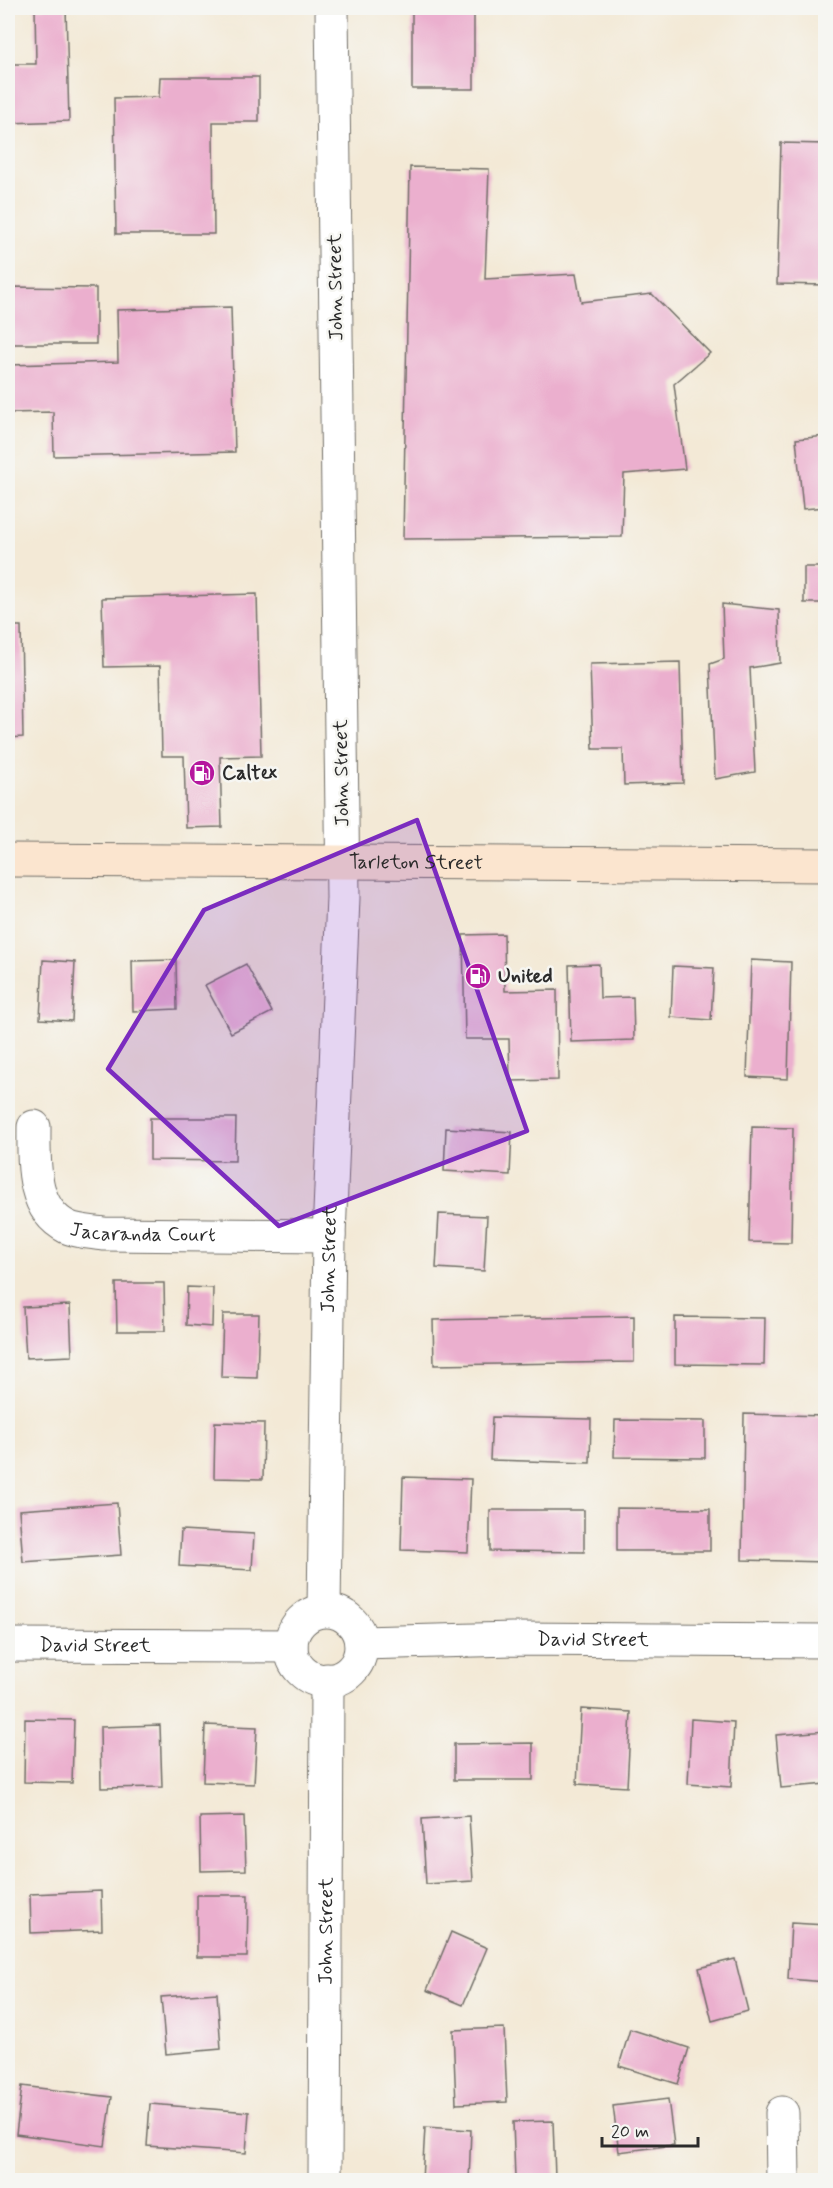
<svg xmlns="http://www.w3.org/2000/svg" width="833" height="2188" viewBox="0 0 833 2188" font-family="Mynerve,sans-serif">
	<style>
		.building { fill: #ebafce }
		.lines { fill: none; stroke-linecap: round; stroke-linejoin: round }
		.street-casing { stroke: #716e67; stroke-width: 35 }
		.secondary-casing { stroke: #716e67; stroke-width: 35 }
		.street { stroke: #fff; stroke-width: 33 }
		.secondary { stroke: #fbe5cf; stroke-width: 33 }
		.marked { fill: #7b2cbf; fill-opacity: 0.2; stroke: #7b2cbf; stroke-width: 4.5; stroke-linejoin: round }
		.labels { text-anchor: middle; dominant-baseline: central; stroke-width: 5; stroke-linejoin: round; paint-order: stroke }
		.street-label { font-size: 20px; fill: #2b2b2b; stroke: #f6f6f2 }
		.poi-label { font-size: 20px; font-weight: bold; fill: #2b2b2b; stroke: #f6f6f2; text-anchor: start }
	</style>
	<rect width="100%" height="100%" fill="#f6f6f2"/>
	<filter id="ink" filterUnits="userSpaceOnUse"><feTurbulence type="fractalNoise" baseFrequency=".0167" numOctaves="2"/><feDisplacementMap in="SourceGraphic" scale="12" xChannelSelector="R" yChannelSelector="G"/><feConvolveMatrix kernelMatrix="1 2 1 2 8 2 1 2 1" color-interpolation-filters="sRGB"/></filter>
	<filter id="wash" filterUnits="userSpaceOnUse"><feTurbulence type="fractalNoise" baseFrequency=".008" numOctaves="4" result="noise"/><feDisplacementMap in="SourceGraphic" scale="24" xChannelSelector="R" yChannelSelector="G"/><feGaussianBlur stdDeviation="1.35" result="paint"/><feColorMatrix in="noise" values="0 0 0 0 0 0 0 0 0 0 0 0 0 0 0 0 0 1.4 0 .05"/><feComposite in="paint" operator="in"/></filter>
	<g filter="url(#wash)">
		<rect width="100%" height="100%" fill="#f3e9d6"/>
		<g id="blocks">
			<!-- building -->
			<g class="building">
				<path d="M35,8H66L69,121L8,123V64H36Z"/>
				<rect x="412" y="8" width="62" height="81"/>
				<path d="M160,77H259V122H213L214,234H116L114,98L159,97Z"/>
				<path d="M781,143L826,144V285L777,284Z"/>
				<path d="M410,167L489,169L485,279L576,274L581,302L652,294L710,353L674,384L685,469L624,474L622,537L403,539Z"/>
				<path d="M8,287L96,288V344H8Z"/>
				<path d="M231,307L235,452L54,456L53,412L8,413V365L118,362L117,310Z"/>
				<path d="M826,436V507L803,509L796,439Z"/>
				<rect x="804" y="567" width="22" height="36"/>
				<path d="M257,594L261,756L220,757L222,827L186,828L184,756H162L160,666L104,667L102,598Z"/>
				<path d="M722,604L779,610L780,663L750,668L755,772L715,779L710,664L724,659Z"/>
				<path d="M8,626H21L23,737L8,738Z"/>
				<path d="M680,662L683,783L624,785L623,749H593L590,664Z"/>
				<path d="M504,934L505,991L557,990L558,1080L510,1081L509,1039H465L463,935Z"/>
				<path d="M43,960L75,962L72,1021L40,1019Z"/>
				<path d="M176,960L177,1009L133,1011L132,961Z"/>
				<path d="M751,960L791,962L788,1079L747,1077Z"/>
				<path d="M246,964L272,1012L231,1033L205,985Z"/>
				<path d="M599,964L600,998L633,997L634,1040L571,1042L569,965Z"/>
				<path d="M673,966L714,968L711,1020L671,1017Z"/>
				<path d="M150,1118H236L235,1161L150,1160Z"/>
				<path d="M752,1127L793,1128L791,1243L749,1242Z"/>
				<path d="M446,1128L512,1132L510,1175L444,1171Z"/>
				<path d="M439,1214L487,1216L484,1271L436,1268Z"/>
				<path d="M116,1283H164L165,1331H117Z"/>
				<path d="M187,1287L213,1288L212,1327L186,1325Z"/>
				<path d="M70,1305L72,1356L26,1358L23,1307Z"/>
				<path d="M223,1314H259L257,1378L221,1377Z"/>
				<path d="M634,1316V1362L434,1365L433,1320Z"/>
				<path d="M675,1317L765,1318L764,1365L675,1364Z"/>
				<path d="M744,1414L826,1416V1562L742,1560Z"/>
				<path d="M492,1417L591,1419L590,1463L490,1460Z"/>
				<path d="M615,1420L705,1421V1458L614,1457Z"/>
				<path d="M215,1422L264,1423L263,1479L214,1478Z"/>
				<path d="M403,1477L471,1479L468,1552L401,1550Z"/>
				<path d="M117,1503L121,1555L23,1562L19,1510Z"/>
				<path d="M617,1508L710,1509V1551H617Z"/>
				<path d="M490,1510H584V1552L490,1551Z"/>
				<path d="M181,1530L254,1534L252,1570L179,1566Z"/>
				<path d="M581,1709L631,1712L627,1787L577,1784Z"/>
				<path d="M25,1719L74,1720L72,1783L24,1782Z"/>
				<path d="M691,1719L734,1722L731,1787L688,1784Z"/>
				<path d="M160,1725L162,1787L101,1788L100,1727Z"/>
				<path d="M205,1725L257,1727L254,1784L203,1782Z"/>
				<path d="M826,1731V1784L781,1788L776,1735Z"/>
				<path d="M533,1743V1780H454V1744Z"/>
				<path d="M244,1816L246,1870L201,1871L200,1817Z"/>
				<path d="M469,1816L473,1881L426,1884L422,1819Z"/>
				<path d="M101,1891L102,1930L31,1933L30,1894Z"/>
				<path d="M197,1895H248L247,1957H197Z"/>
				<path d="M791,1923L826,1925V1982L788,1979Z"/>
				<path d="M451,1932L487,1948L463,2005L427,1990Z"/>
				<path d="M735,1959L748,2011L712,2021L699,1968Z"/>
				<path d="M217,1993L221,2049L166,2054L161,1997Z"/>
				<path d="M504,2028L507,2102L456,2104L453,2030Z"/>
				<path d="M630,2029L689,2048L678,2084L619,2066Z"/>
				<path d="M22,2086L112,2097L105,2146L16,2134Z"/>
				<path d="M668,2099L674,2145L619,2152L613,2106Z"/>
				<path d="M150,2104L249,2112L246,2153L147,2146Z"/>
				<path d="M553,2121L555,2177L515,2178L513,2122Z"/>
				<path d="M425,2127L471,2130L469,2180H422Z"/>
			</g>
		</g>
	</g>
	<g filter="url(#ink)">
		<use href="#blocks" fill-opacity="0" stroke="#716e67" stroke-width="1.5"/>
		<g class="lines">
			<!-- street casing -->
			<g class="street-casing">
				<g id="street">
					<path id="s1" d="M34,1127C34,1162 31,1209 67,1227C78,1232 92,1232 104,1234L329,1236"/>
					<path id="s2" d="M324,1610L329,1236L343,898L332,8"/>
					<circle cx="326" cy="1646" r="35"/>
					<path id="s3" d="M361,1643L513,1639L826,1641"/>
					<path id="s4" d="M8,1645L291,1646"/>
					<path d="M782,2113L783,2180"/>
					<path id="s5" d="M325,2180L327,1680"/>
				</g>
			</g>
			<!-- secondary casing -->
			<g class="secondary-casing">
				<g id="secondary">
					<path id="s6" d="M8,860L826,865"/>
				</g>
			</g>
			<!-- street -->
			<use href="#street" class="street"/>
			<!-- secondary -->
			<use href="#secondary" class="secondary"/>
		</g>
	</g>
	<!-- marked area -->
	<path class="marked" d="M417,820L527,1131L279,1226L108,1069L204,910Z"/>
	<!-- icons -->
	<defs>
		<g id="fuel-disc" transform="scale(1.35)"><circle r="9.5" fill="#b5179e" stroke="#f6f6f2"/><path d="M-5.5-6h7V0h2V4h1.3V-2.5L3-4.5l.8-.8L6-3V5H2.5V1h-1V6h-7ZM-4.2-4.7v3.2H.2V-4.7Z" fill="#fff"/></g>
	</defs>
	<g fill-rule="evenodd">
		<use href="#fuel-disc" x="202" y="773"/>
		<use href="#fuel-disc" x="478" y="976"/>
	</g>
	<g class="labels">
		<!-- street labels -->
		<g class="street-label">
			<text transform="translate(336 287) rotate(-91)">John Street</text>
			<text transform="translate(342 773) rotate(-91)">John Street</text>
			<text stroke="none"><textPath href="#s6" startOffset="408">Tarleton Street</textPath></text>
			<text stroke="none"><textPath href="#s1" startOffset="188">Jacaranda Court</textPath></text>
			<text stroke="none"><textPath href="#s2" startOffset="351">John Street</textPath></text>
			<text stroke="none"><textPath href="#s3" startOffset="232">David Street</textPath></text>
			<text stroke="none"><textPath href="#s4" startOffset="87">David Street</textPath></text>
			<text stroke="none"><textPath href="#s5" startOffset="249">John Street</textPath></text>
		</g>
		<!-- poi labels -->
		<g class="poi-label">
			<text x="222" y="773">Caltex</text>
			<text x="498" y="976">United</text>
		</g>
	</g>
	<!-- margin -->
	<rect width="833" height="2188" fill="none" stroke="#f6f6f2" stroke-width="30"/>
	<!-- scale -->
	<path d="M602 2137v9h96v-9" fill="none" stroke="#2b2b2b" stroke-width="3"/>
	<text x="611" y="2137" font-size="18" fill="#2b2b2b" stroke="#f6f6f2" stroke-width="4.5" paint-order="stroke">20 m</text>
</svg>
